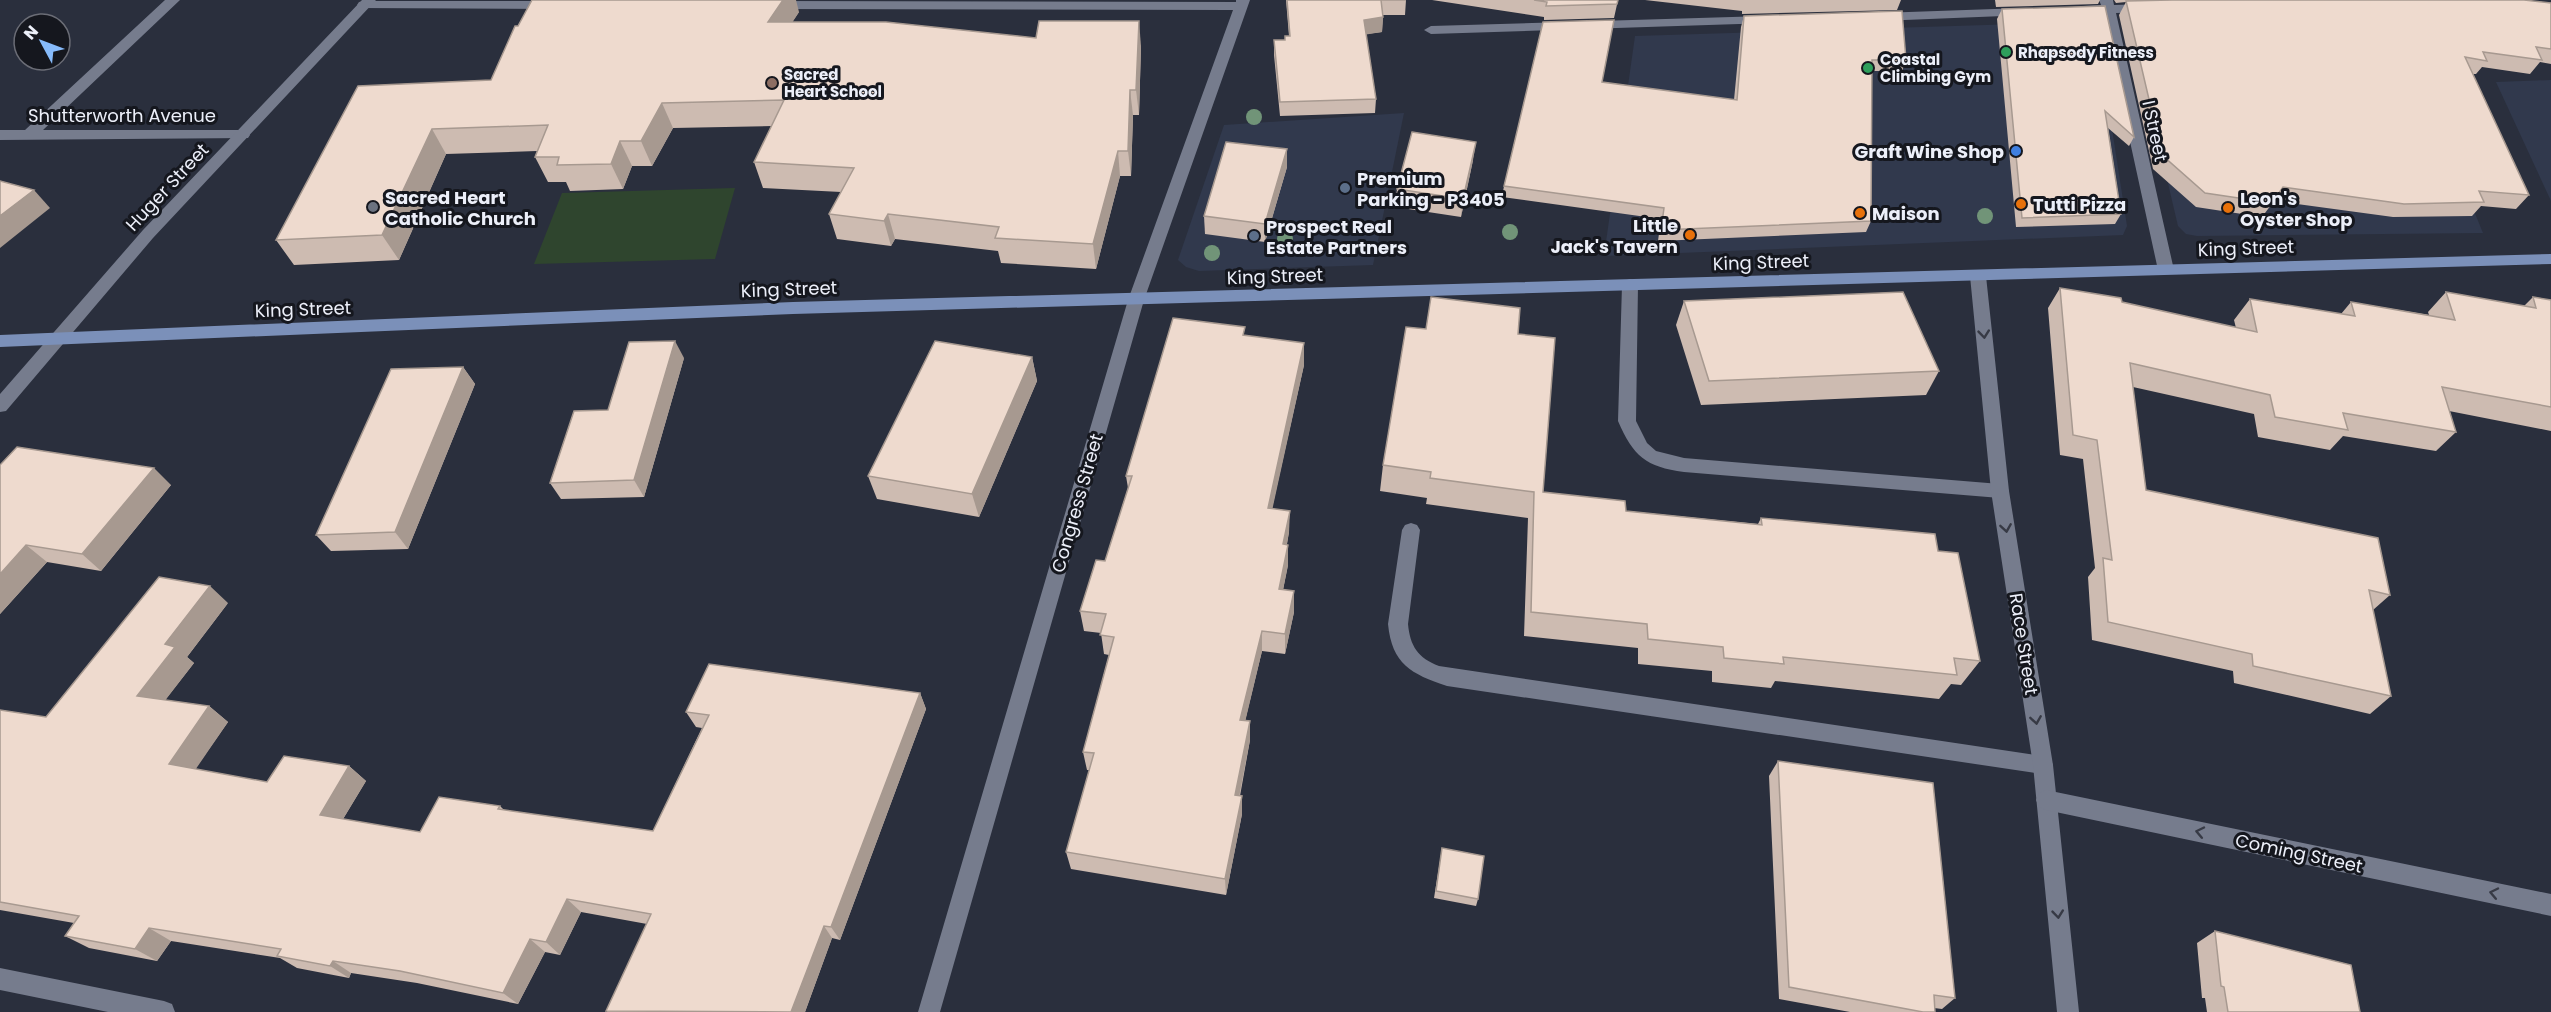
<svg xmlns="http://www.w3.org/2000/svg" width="2551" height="1012" viewBox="0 0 2551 1012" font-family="Poppins,sans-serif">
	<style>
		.built { fill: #31394d }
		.green { fill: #2f452e }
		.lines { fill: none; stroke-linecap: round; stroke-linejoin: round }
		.service { fill: #767c8d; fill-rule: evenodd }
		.minor { fill: #767c8d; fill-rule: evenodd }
		.tertiary { fill: #767c8d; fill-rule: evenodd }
		.primary { fill: #7b90b9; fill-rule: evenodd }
		.tree { fill: #719478 }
		.wall { fill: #cdbbb1 }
		.shaded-wall { fill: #a79990 }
		.building { fill: #eedace; stroke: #a79990; stroke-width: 1.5 }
		.oneway { stroke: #373a45 }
		.leisure-dot { fill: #2e9e5b; stroke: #15171e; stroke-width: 2 }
		.education-dot { fill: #8d6e63; stroke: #15171e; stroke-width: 2 }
		.shop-dot { fill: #3f7fe0; stroke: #15171e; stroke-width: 2 }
		.service-dot { fill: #5c6f8a; stroke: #15171e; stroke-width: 2 }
		.food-dot { fill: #e8710a; stroke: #15171e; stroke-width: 2 }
		.worship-dot { fill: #6b7280; stroke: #15171e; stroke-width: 2 }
		.labels { text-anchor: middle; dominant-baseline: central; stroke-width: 6; stroke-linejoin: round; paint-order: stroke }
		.far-poi-label { font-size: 15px; font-weight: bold; fill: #eceff9; stroke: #15171e; text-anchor: start }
		.street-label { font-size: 18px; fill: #eceff9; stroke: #15171e }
		.poi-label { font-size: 18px; font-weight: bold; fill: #eceff9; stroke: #15171e; text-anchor: start }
	</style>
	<rect width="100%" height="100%" fill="#2a2f3d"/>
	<!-- built -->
	<g class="built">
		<path d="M2086,22L2096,25L2127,226L2123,235L1604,256L1635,36Z"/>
		<path d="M2131,26L2432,108L2483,233L2197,236L2186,234L2178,226Z"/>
		<path d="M2551,80V201L2496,82Z"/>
		<path d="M1404,113L1373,265L1199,271L1186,267L1178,260L1224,125Z"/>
	</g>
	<!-- green -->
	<path class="green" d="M735,188L715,259L534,264L562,193Z"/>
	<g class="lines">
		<!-- service -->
		<g class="service">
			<path d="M1630,279L1636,281L1638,285L1636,421L1647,443L1656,451L1684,458L2000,484L2006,486L2009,491L2006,496L2000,498L1684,472C1646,467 1633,456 1618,421L1622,285L1624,281Z"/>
			<path d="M1411,523L1417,525L1420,530L1408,624C1410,646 1418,658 1439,666L2043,756L2050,758L2053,765L2050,772L2043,774L1447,686C1411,674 1392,664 1388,624L1402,530L1405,525Z"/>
		</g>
		<!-- minor -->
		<g class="minor">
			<path d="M165,0H180L43,130H243L248,132L250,135L248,138L0,140V130H25Z"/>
			<path d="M1236,0H1250L1144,300L940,1012H918L1128,300L1233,10L774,9L767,5L774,1L1236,2Z"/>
			<path d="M2099,0H2113L2114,5L2146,4L2153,8L2146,12L2116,13L2174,270L2172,274H2160L2158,270L2102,13L2083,14L2076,10L2083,6L2101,5Z"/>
			<path d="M364,1H554L561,5L554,9L359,8L357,5L359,2Z"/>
			<path d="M2023,8L2028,9L2030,12L2028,15L1880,21L1873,17L1880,13Z"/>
			<path d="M1765,16L1770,17L1772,20L1770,23L1431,34L1424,30L1431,26Z"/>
			<path d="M1978,270L1984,272L1986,276L2009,491L2053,765L2079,1012H2057L2033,765L1991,491L1970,276L1972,272Z"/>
			<path d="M0,968L164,1001L172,1004L175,1012H108L0,990Z"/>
		</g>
		<!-- tertiary -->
		<g class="tertiary">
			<path d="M362,0H376L153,238L6,411L0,412V394L143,230Z"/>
			<path d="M2046,790L2551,894V916L2046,810L2039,807L2036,800L2039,793Z"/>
		</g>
		<!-- primary -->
		<path class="primary" d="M2551,254V264L793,314L0,347V335L793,302Z"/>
	</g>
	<!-- trees -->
	<g class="tree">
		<circle cx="1254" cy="117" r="8"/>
		<circle cx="1985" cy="216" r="8"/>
		<circle cx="1510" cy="232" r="8"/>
		<circle cx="1285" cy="239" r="8"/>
		<circle cx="1212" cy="253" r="8"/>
	</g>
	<!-- wall -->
	<g class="wall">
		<path d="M1286,0H1406L1405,15H1383L1382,32L1366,34L1376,99L1375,113L1280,116L1274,55V40H1285L1289,36Z"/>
		<path d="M1432,0H1618L1614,18L1544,20V17Z"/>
		<path d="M1645,0H1901L1897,10L1742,14V11Z"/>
		<path d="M1995,0H2100L2098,4L1996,7Z"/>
		<path d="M2114,0H2524L2551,3V64L2540,62L2530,74L2482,67L2476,74H2472L2529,195L2516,209L2481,206L2472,216L2393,217L2274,201L2262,217L2196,207L2153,169L2119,15L2126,2L2116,3Z"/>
		<path d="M2002,9L2134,137L2129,146L2108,128L2121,214L2115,224L2016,227L1997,19Z"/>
		<path d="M799,12L792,22L1036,38L1141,46L1139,115H1133L1131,176H1120L1096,269L1001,263L998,251L895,239L891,246L837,239L829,214L841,192L763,188L754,162L772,126L673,128L652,166H632L623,189L570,191L566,182H548L535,157L537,151L446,154L399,260L294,265L276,240L491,80Z"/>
		<path d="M1744,16L1906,60L1902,71H1872L1871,221L1866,232L1658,241L1661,219L1502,197L1504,186L1602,82L1734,100L1741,27Z"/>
		<path d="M1287,149V167L1265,242L1205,234L1204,216Z"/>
		<path d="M1473,160L1461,217L1395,207L1397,189Z"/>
		<path d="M2060,288L2236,328L2234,320L2250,299L2341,314L2351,302L2429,315L2428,312L2446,292L2524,306L2533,297L2551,300V431L2449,411L2456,432L2436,451L2343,436L2330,450L2258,437L2254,414L2133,387L2146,490L2390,595L2373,610L2391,696L2370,714L2234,683L2233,671L2092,640L2088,577L2095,568L2083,459L2060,455L2048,308Z"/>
		<path d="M1684,301L1939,371L1926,395L1701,405L1676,325Z"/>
		<path d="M1426,329L1518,334L1543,492L1626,511L1758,524L1761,518L1938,551L1980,661L1961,685L1951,684L1939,699L1775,681L1771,688L1712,682V671L1638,664V648L1524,636L1528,518L1426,504L1427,498L1380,491L1383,465Z"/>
		<path d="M1246,336L1304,343V365L1272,508L1289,532L1287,544L1288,565L1283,590L1294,612L1285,654L1262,651L1245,721H1250V740L1240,796H1242V814L1226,895L1071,869L1066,852L1090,770H1087L1083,752L1109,655L1104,654L1101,633L1084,631L1080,611L1105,561L1128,488L1126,476Z"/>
		<path d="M1032,357L1037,381L979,517L877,499L868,476Z"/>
		<path d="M684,358L644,497L561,499L550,483L608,410Z"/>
		<path d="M463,367L475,384L408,549L331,551L316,535Z"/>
		<path d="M0,465L171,485L101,571L47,562L0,614Z"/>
		<path d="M228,603L187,657L194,663L165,700L209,706L228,722L195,769L267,782L349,766L366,781L343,819L420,832L500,806L504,810L653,831L702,728L696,727L686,712L920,693L926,709L840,940L832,938L805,1012H607L647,924L581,912L560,955L545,952L518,1004L417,983L351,973L349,978L297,968L280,958L171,941L157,961L89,948L65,936L74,923L0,910V710L46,717Z"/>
		<path d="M1778,761L1955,998L1942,1009L1934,1008L1935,1012H1850L1779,999L1769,776Z"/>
		<path d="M1442,848L1478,899L1476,906L1434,898Z"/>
		<path d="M2215,931L2360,1012H2207L2205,998H2202L2197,943Z"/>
	</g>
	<!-- shaded-wall -->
	<g class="shaded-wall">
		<path d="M783,0H796L799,12L776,48L768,22Z"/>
		<path d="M1383,17L1382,32L1363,35L1364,20Z"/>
		<path d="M1139,21L1141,46L1139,115L1136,90Z"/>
		<path d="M1130,90L1133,115L1131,176L1128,151Z"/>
		<path d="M662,103L673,128L652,166L641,141Z"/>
		<path d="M432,129L446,154L399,260L382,235Z"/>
		<path d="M620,141L632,166L623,189L611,164Z"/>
		<path d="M1476,142L1473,160L1461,217L1463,199Z"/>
		<path d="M1287,149V167L1265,242V224Z"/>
		<path d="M1118,151L1120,176L1096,269L1093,244Z"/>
		<path d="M34,190L50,208L0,248V216Z"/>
		<path d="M888,214L895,239L891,246L884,221Z"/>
		<path d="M675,341L684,358L644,497L634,480Z"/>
		<path d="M1304,343V365L1268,529V508Z"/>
		<path d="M1032,357L1037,381L979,517L972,494Z"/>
		<path d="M463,367L475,384L408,549L395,532Z"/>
		<path d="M154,468L171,485L101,571L82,554Z"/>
		<path d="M1290,511L1289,532L1283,565V544Z"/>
		<path d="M26,545L47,562L0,614V574Z"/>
		<path d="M1288,545V565L1279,609V589Z"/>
		<path d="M210,586L228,603L187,657L194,663L157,711L137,696L165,644Z"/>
		<path d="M1294,591V612L1285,654V634Z"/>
		<path d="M1262,631V651L1241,739L1240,720Z"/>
		<path d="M920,693L926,709L840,940L831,927Z"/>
		<path d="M209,706L228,722L189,779L169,764Z"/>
		<path d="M1250,721V740L1236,813L1235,795Z"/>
		<path d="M349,766L366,781L337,829L320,815Z"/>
		<path d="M1242,796V814L1226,895L1225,879Z"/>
		<path d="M567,899L581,912L560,955L546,942Z"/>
		<path d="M824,926L832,938L805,1012H791Z"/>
		<path d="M149,928L171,941L157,961L135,949Z"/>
		<path d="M530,939L545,952L518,1004L503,993Z"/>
		<path d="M333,961L351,973L349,978L330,966Z"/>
	</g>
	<!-- building -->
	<g class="building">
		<path d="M532,0H783L768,22H886L1036,38L1039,21H1139L1136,90H1130L1128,151H1118L1093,244L995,238L999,227L888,214L884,221L829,214L854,168L754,162L784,100L662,103L641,141H620L611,164L557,165L559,157H535L548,125L432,129L382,235L276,240L358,86L491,80L515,26H518Z"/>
		<path d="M1287,0H1406H1381L1383,17L1364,20L1376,99L1280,102L1274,40H1285V36H1290Z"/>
		<path d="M1534,0H1618L1617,4L1546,6L1547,2Z"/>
		<path d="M2172,0H2524L2551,3V49L2536,47L2542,60L2483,52L2487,61L2465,57L2529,195L2479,191L2484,202L2404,204L2283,187L2272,203L2205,193L2162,155L2126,1Z"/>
		<path d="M2105,6L2134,137L2105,111L2121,214L2022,218L2002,9Z"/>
		<path d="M1902,11L1906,60H1872L1871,221L1661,230L1664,208L1504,186L1543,22L1614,20L1602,82L1737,100L1744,16Z"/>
		<path d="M1412,132L1476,142L1463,199L1397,189Z"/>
		<path d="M1226,142L1287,149L1265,224L1204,216Z"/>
		<path d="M0,181L34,190L0,216Z"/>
		<path d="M2060,288L2121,298L2122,302L2257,332L2250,299L2355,316L2351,302L2455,320L2446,292L2536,308L2533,297L2551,300V407L2442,387L2456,432L2343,413L2348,430L2275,417L2270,395L2130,363L2146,490L2378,538L2390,595L2369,590L2391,696L2253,666L2252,654L2108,622L2103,558L2112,560L2097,440L2073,435Z"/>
		<path d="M1903,292L1939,371L1709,381L1684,301Z"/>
		<path d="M1431,297L1520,308L1518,334L1555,338L1543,492L1625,501L1626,511L1762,525L1761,518L1935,534L1938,551L1958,553L1980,661L1954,658L1957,675L1783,657L1784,664L1724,658L1723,647L1648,639L1647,624L1531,612L1534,492L1430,478L1431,472L1383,465L1406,327L1426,329Z"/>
		<path d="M1173,318L1245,327L1243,335L1304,343L1268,508L1290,511L1283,544L1288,545L1279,589L1294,591L1285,634L1262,631L1240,720L1250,721L1235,795L1242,796L1225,879L1066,852L1094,753L1083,752L1114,637L1100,635L1106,614L1080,611L1096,560L1105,561L1132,476H1126Z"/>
		<path d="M675,341L634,480L550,483L574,411L608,410L629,342Z"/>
		<path d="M935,341L1032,357L972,494L868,476Z"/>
		<path d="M463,367L395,532L316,535L391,369Z"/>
		<path d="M17,447L154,468L82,554L26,545L0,574V465Z"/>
		<path d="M159,577L210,586L165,644L175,647L137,696L209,706L169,764L267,782L284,756L349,766L320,815L420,832L439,797L500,806L498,809L653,831L709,715L686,712L709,664L920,693L831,927L824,926L791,1012L606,1011L651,914L567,899L546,942L530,939L503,993L400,971L333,961L330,966L277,956L281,949L149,928L135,949L65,936L79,916L0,902V710L46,717Z"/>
		<path d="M1778,761L1933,783L1955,998L1934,995L1935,1012H1923L1789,987Z"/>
		<path d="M1442,848L1484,856L1478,899L1436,891Z"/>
		<path d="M2215,931L2351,965L2360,1012H2228L2224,987L2221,986Z"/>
	</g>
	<!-- one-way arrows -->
	<defs><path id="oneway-chevron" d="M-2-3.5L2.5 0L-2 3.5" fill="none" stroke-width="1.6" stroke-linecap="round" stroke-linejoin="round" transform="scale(1.5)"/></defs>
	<g class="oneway">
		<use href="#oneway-chevron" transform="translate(1984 334) rotate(84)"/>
		<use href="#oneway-chevron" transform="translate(2006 528) rotate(81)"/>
		<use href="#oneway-chevron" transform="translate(2036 720) rotate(81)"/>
		<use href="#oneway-chevron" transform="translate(2200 832) rotate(-168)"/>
		<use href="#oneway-chevron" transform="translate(2494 893) rotate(-168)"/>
		<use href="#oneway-chevron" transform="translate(2058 914) rotate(84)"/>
	</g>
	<!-- markers -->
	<g class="leisure-dot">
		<circle cx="2006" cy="52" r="6"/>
		<circle cx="1868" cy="68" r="6"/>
	</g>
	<circle class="education-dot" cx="772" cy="83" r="6"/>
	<circle class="shop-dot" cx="2016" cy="151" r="6"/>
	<g class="service-dot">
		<circle cx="1345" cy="188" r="6"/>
		<circle cx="1254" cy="236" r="6"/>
	</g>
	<g class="food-dot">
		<circle cx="2021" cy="204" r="6"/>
		<circle cx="2228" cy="208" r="6"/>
		<circle cx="1860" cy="213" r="6"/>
		<circle cx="1690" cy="235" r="6"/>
	</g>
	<circle class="worship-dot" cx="373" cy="207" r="6"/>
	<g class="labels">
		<!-- far-poi labels -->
		<g class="far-poi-label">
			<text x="2018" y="52">Rhapsody Fitness</text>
			<text x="1880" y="59">Coastal<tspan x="1880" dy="17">Climbing Gym</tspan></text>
			<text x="784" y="74">Sacred<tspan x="784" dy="17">Heart School</tspan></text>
		</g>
		<!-- street labels -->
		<g class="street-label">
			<text x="122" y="115">Shutterworth Avenue</text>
			<text transform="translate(2155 131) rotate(78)">I Street</text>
			<text transform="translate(167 187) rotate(-47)">Huger Street</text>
			<text transform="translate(2246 248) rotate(-2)">King Street</text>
			<text transform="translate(1761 262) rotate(-2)">King Street</text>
			<text transform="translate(1275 276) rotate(-2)">King Street</text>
			<text transform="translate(789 289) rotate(-2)">King Street</text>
			<text transform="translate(303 309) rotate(-2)">King Street</text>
			<text transform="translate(1077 503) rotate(-74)">Congress Street</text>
			<text transform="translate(2024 644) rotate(81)">Race Street</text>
			<text transform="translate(2299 853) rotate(12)">Coming Street</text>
		</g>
		<!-- poi labels -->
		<g class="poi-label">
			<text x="2004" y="151" text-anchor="end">Graft Wine Shop</text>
			<text x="1357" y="178">Premium<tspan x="1357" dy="21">Parking - P3405</tspan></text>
			<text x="385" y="197">Sacred Heart<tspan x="385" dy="21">Catholic Church</tspan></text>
			<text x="2240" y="198">Leon's<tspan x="2240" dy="21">Oyster Shop</tspan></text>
			<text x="2033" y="204">Tutti Pizza</text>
			<text x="1872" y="213">Maison</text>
			<text x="1678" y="225" text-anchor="end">Little<tspan x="1678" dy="21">Jack's Tavern</tspan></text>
			<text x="1266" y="226">Prospect Real<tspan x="1266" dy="21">Estate Partners</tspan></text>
		</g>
	</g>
	<!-- north arrow -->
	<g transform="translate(42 42) rotate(311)"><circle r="28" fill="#15171e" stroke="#6b6d76" stroke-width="1.5"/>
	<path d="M0-4.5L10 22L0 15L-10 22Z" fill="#87bbfb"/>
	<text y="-9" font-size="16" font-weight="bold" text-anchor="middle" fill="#eceff9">N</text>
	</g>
</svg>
